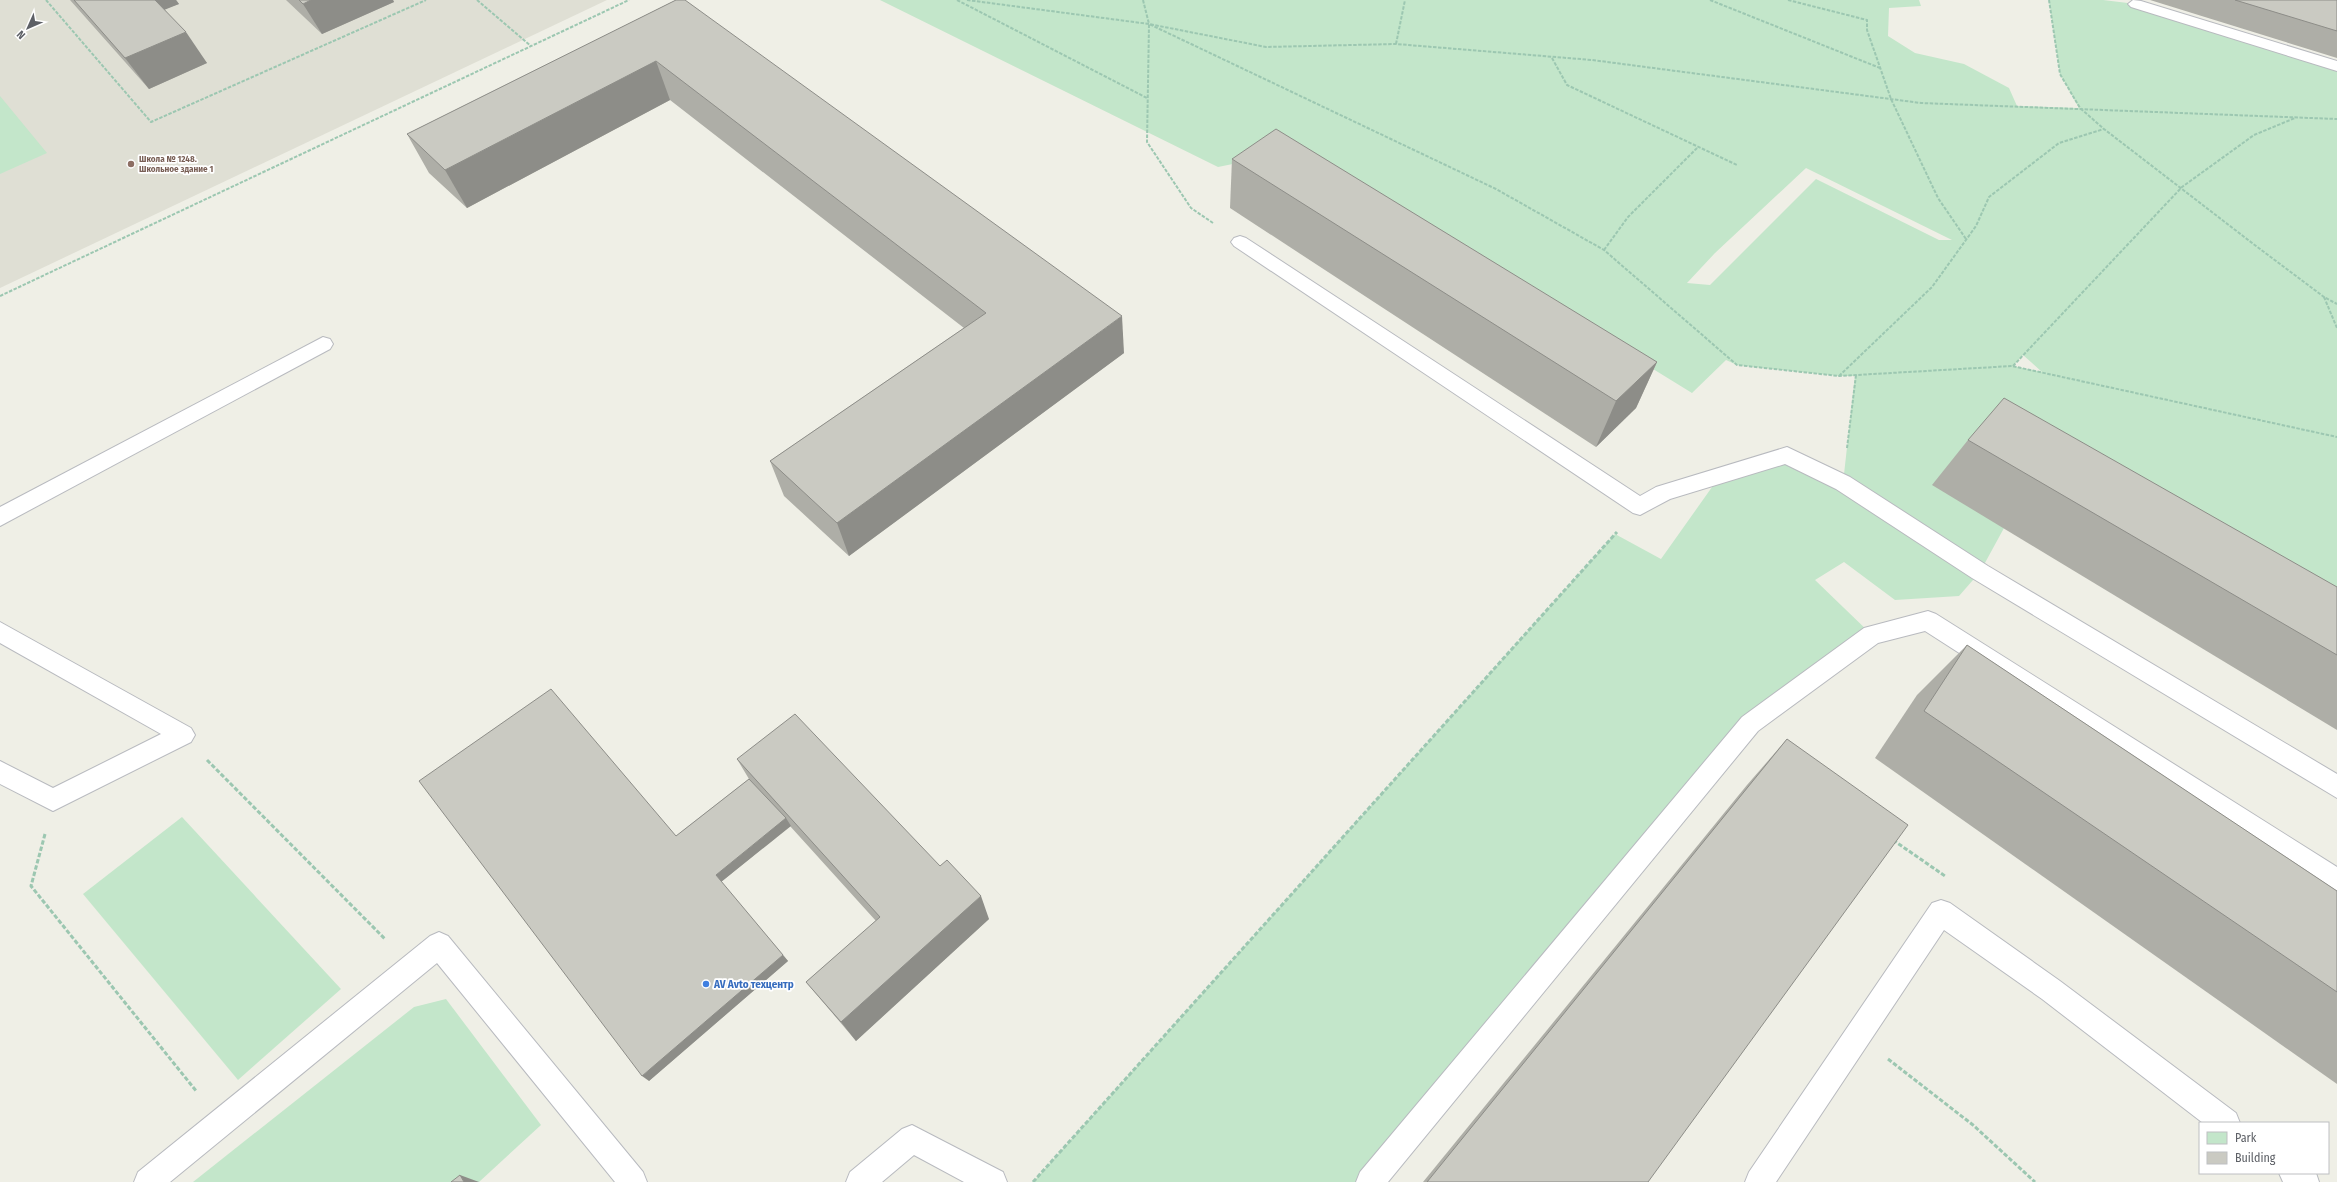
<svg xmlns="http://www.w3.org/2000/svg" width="2337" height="1182" viewBox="0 0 2337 1182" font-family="'Fira Sans Condensed',sans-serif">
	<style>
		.education { fill: #dfdfd4 }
		.green { fill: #c3e6ca; fill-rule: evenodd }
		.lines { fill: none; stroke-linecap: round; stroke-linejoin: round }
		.service-casing { stroke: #b8babf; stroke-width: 2 }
		.path-far1 { stroke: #9cc7b1; stroke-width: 2; stroke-dasharray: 3.5 1.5; stroke-linecap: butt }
		.path { stroke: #9cc7b1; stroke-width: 3; stroke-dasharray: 4.5 2; stroke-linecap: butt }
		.service { fill: #fff; fill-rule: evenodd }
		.wall { fill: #aeaea7 }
		.shaded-wall { fill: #8d8d88 }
		.building { fill: #cacac2; stroke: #8d8d88 }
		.education-dot { fill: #8d6e63; stroke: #fff; stroke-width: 1.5 }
		.shop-dot { fill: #3f7fe0; stroke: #fff; stroke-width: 1.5 }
		.labels { text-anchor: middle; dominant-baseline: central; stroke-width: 3.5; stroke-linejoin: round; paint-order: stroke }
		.far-education-label { font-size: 9px; font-weight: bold; fill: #785e54; stroke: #fff; text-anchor: start }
		.shop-label { font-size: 11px; font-weight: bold; fill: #366cbe; stroke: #fff; text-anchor: start }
	</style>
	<rect width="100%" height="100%" fill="#efefe6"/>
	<!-- education -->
	<path class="education" d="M0,0H607L0,288Z"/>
	<!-- green -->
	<g class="green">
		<path d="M880,0H1919L1921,6L1889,8L1888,36L1915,53L1964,64L2009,88L2017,106L2079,108L2060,74L2049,0H2103L2136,4L2337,66V661L2004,528L1980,572L1959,596L1895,600L1844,562L1815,580L1872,635L1750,724L1370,1182H1033L1615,534L1661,559L1722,473L1787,455L1843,483L1855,376H1839L1737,365L1726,360L1692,393L1351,183L1277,155L1218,167ZM1806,168L1952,240H1939L1816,179L1710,285L1687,283L1715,253ZM2023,355L2042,372L2013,366Z"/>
		<path d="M0,96L47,153L0,174Z"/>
		<path d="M182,817L341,989L238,1080L83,894Z"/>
		<path d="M446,999L541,1125L479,1182H193L414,1007Z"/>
	</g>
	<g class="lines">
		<!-- service casing -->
		<g class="service-casing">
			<g id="service">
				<path d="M2133,0L2141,1L2337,61V71L2131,7L2128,4Z"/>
				<path d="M1240,236L1246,238L1640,496L1656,487L1787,447L1850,477L1988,566L2337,774V798L1972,578L1836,489L1785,464L1670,499L1640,515L1633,513L1234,246L1231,242L1234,238Z"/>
				<path d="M323,337L330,339L333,344L330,349L0,526V507Z"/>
				<path d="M1928,611L1936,614L2337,867V893L2328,890L1925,631L1878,643L1758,731L1388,1182H1356L1360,1172L1742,717L1864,628Z"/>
				<path d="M0,622L191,728L195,735L191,742L53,811L0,784V761L53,788L161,734L0,643Z"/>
				<path d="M1941,900L1950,903L2060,981L2236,1113L2240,1123H2203L2042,999L1944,930L1776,1182H1745L1749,1172L1932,903Z"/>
				<path d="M439,932L448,936L643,1172L647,1182H615L437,963L170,1182H134L138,1172L430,936Z"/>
				<path d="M912,1125L1003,1172L1007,1182H964L914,1155L882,1182H846L850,1172L902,1129Z"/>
				<path d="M2279,1173H2316L2319,1182H2283Z"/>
			</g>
		</g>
		<!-- path-far1 -->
		<g class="path-far1">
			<path d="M46,0L151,122L426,0"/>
			<path d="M477,0L531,46"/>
			<path d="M957,0L1147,98"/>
			<path d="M967,0L1149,24L1266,47L1396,44L1592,60L1921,103L2337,119"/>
			<path d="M1143,0L1149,24"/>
			<path d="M1710,0L1880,68"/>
			<path d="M1788,0L1867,20V30L1891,99L1938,198L1966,239"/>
			<path d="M2049,0L2060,74L2080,108L2104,129L2256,246L2324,297L2337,304"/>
			<path d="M1396,44L1405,0"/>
			<path d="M1552,58L1567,85L1737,165"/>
			<path d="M1213,223L1191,208L1147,142L1149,24L1496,189L1604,250L1737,365L1839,376L2012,366L2337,437"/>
			<path d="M1604,250L1628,217L1698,147"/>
			<path d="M0,296L629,0"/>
			<path d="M2324,297L2337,328"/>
			<path d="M2013,366L2182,187L2254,135L2295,118"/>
			<path d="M1839,376L1932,287L1976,226L1989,197L2059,143L2104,129"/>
			<path d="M1847,448L1856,375"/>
		</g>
		<!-- path -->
		<g class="path">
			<path d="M207,760L385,939"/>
			<path d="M45,834L31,886L197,1092"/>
			<path d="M1893,840L1945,876"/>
			<path d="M1888,1059L1973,1125L2035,1182"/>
			<path d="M1033,1182L1617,532"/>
		</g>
		<!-- service -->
		<use href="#service" class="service"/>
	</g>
	<!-- wall -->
	<g class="wall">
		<path d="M70,0H176L179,4L164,9L207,63L149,89Z"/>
		<path d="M286,0H393L394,2L322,34Z"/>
		<path d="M676,0L1124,353L849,556L784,496L770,461L964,328L670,100L467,208L429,173L407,134Z"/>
		<path d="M2150,0H2337V58Z"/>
		<path d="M1232,159L1657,362L1636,408L1596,447L1230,208Z"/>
		<path d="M1968,440L2337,587V730L1932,485Z"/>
		<path d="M1967,645L2337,891V1084L1875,758L1917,695Z"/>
		<path d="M1787,739L1648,1182H1423L1747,785Z"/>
		<path d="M737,759L989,919L856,1041L806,982L876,921L790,826L721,882L788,961L649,1081L676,836L749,779Z"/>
	</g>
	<!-- shaded-wall -->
	<g class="shaded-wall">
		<path d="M151,0H176L179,4L159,12Z"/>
		<path d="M311,0H393L394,2L322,34L303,4Z"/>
		<path d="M186,32L207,63L149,89L125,58Z"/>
		<path d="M656,61L670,100L467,208L445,170Z"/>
		<path d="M1122,316L1124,353L849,556L837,523Z"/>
		<path d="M1657,362L1636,408L1596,447L1616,401Z"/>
		<path d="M786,818L791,826L721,882L716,875Z"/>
		<path d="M981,896L989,919L856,1041L841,1022Z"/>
		<path d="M783,955L788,961L649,1081L642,1076Z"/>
		<path d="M460,1175L479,1182H464Z"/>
	</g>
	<!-- building -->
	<g class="building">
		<path d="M74,0H155L186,32L125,58Z"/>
		<path d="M299,0H311L303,4Z"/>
		<path d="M676,0H685L1122,316L837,523L770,461L986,313L656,61L445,170L407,134Z"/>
		<path d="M2235,0H2337V31Z"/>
		<path d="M1276,129L1657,362L1616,401L1232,159Z"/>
		<path d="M2004,398L2337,587V655L1968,440Z"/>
		<path d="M1967,645L2337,891V992L1924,711Z"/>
		<path d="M551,689L676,836L749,779L786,818L716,875L783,955L642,1076L419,781Z"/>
		<path d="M795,714L940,866L947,860L981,896L841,1022L806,982L880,917L737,759Z"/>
		<path d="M1787,739L1908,825L1648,1182H1427Z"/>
		<path d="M460,1175L464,1182H451Z"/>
	</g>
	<!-- markers -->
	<circle class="education-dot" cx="131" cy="164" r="4"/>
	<circle class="shop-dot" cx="706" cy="984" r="4"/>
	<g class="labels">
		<!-- far-education labels -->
		<g class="far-education-label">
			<text x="139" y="159">Школа № 1248.<tspan x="139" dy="10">Школьное здание 1</tspan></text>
		</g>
		<!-- shop labels -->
		<g class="shop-label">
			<text x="714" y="984">AV Avto техцентр</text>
		</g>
	</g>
	<!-- legend -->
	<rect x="2199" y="1122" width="130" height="52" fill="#ffffff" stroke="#bebfc2"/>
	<rect x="2207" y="1132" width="20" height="12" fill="#c3e6ca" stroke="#bebfc2"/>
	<text x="2235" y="1142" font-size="12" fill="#5d6066">Park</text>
	<rect x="2207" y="1152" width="20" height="12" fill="#cacac2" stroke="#bebfc2"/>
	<text x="2235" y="1162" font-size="12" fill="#5d6066">Building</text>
	<!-- north arrow -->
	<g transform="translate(28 28) rotate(225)" stroke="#ffffff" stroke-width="3" paint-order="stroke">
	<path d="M0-3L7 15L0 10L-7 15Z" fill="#5d6066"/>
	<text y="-6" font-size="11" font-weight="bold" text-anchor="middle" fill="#5d6066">N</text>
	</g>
</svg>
